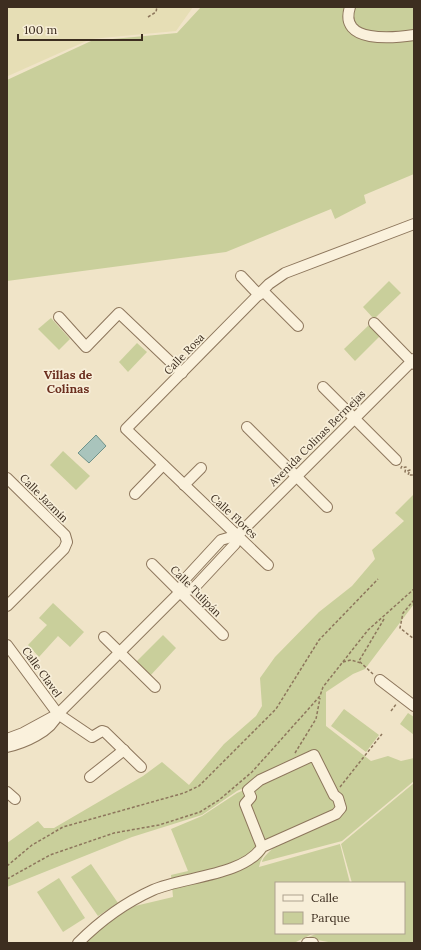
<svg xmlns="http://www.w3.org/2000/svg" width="421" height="950" viewBox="0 0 421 950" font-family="Lora,serif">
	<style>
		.farmland { fill: #e6deb5 }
		.green { fill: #c9cf9b }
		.water { fill: #a9c4bc; stroke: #6f938a }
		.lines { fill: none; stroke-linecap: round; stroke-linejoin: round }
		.minor-casing { stroke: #8d765c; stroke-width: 12 }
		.path { stroke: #8d765c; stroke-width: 1.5; stroke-dasharray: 3 2; stroke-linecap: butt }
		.minor { stroke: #faf1dc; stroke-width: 10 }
		.labels { text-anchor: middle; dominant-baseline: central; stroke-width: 3.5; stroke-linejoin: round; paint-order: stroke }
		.street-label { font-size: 11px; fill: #3d2e20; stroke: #f7eed8 }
		.neighbourhood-label { font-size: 12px; font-weight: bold; fill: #6b2e1e; stroke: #f7eed8 }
	</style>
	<rect width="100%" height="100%" fill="#f0e4c8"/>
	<!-- farmland -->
	<path class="farmland" d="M7,7H193L176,31L91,39L8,76L7,75Z"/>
	<!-- green -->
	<g class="green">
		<path d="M201,7H414V174L364,195L366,203L335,219L331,209L226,252L7,281V80L91,41L177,33Z"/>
		<path d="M389,281L401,293L374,319L363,307Z"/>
		<path d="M51,318L70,339L59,350L38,329Z"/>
		<path d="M369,325L380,336L355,361L344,349Z"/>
		<path d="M137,343L147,352L128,372L119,362Z"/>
		<path d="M63,451L90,476L76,490L50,465Z"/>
		<path d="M414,494V604L365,669L353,674L326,692V726L371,761L388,756L401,761L414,758V781L342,841L262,862C266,846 328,814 345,804L315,753L237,791L202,815L132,837L7,887V843L38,821L44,828H54L143,776L162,762L189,785L224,744L256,716L262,706L260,678L275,657L319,612L352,586L375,559L372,550L404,521L395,513Z"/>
		<path d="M53,603L84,632L70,647L58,636L39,657L28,645L47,625L39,618Z"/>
		<path d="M163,635L176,648L149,677L135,663Z"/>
		<path d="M344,709L379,735L366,752L331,726Z"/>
		<path d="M408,713L414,717V735L400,724Z"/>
		<path d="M315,760L338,809C313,822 265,837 259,867L340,844L350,883H276V933H314L294,943H84L101,925L135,906L173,897L171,875L188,871L171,829L202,816L237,793Z"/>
		<path d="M414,783V943H334L306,938L318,933H404V883H352L341,844Z"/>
		<path d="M91,864L118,903L98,916L71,877Z"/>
		<path d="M59,878L85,918L63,932L37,892Z"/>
	</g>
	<!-- water -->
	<path class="water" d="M96,435L106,446L89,463L78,453Z"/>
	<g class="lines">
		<!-- minor casing -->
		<g class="minor-casing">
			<g id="minor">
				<path d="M350,7C338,44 394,38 414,35"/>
				<path d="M241,276L259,295"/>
				<path d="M263,291L298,326"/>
				<path d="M59,317L86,347L119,313L182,373"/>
				<path d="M374,323L414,364"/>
				<path d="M323,387L396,460"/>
				<path d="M247,427L327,507"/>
				<path d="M7,478L65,535L67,542L64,549L7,606"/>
				<path d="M184,485L201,468"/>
				<path d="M135,494L163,465"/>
				<path d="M152,564L223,635"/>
				<path d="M268,565L126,429L269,284L285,273L414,224"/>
				<path d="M180,592L193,589L235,544L238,535L414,359"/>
				<path d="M104,637L155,687"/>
				<path d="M7,645L58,714L92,737L102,731L105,732L141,767"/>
				<path d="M380,680L414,706"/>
				<path d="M7,739L23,733L58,714"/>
				<path d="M7,747C24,743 51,732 58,714L180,592L185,579L221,540L238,535"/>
				<path d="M90,777L124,750"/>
				<path d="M7,792L15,799"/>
				<path d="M78,943C100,921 124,903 153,890C181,877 244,876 262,847L336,814L341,808L338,798L334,795L314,755L260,780L248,790L251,797L245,804L262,847"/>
				<path d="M307,943H313"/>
			</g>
		</g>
		<!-- path -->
		<g class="path">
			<path d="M148,17L156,12L157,7"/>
			<path d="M402,466L401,468L406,467L405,472L410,470L408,475H414"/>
			<path d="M414,600L403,613L400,628L414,639"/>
			<path d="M343,662L351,660L361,663"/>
			<path d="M373,674L359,661L384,619"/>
			<path d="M391,711L397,703"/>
			<path d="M295,753L316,719L320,698"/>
			<path d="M340,787L382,734"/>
			<path d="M7,866L32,845L63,827L184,793L199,786L276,709L319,640L378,579"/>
			<path d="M7,879L50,855L114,833L159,825L200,812L219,800L252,772L320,696L323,687L368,630L414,589"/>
		</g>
		<!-- minor -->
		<use href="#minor" class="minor"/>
	</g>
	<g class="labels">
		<!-- street labels -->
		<g class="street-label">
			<text transform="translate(184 354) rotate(-46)">Calle Rosa</text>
			<text transform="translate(317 438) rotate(-45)">Avenida Colinas Bermejas</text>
			<text transform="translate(44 498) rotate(45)">Calle Jazmín</text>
			<text transform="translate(234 516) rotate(43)">Calle Flores</text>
			<text transform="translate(196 591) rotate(45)">Calle Tulipán</text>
			<text transform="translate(42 672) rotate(54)">Calle Clavel</text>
		</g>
		<!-- neighbourhood labels -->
		<g class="neighbourhood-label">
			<text x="68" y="374">Villas de<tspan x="68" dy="14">Colinas</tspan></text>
		</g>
	</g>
	<!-- border -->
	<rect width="421" height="950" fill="none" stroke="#3d2e20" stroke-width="16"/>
	<!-- legend -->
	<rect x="275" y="882" width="130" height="52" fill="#f7eed8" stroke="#ada18e"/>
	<rect x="283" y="895" width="20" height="6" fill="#faf1dc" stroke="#ada18e"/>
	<text x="311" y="902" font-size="12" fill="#3d2e20">Calle</text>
	<rect x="283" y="912" width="20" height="12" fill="#c9cf9b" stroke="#ada18e"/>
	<text x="311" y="922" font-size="12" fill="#3d2e20">Parque</text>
	<!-- scale -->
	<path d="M18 34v6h124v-6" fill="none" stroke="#3d2e20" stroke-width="2"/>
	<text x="24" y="34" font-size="12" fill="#3d2e20" stroke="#f7eed8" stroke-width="3" paint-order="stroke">100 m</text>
</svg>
